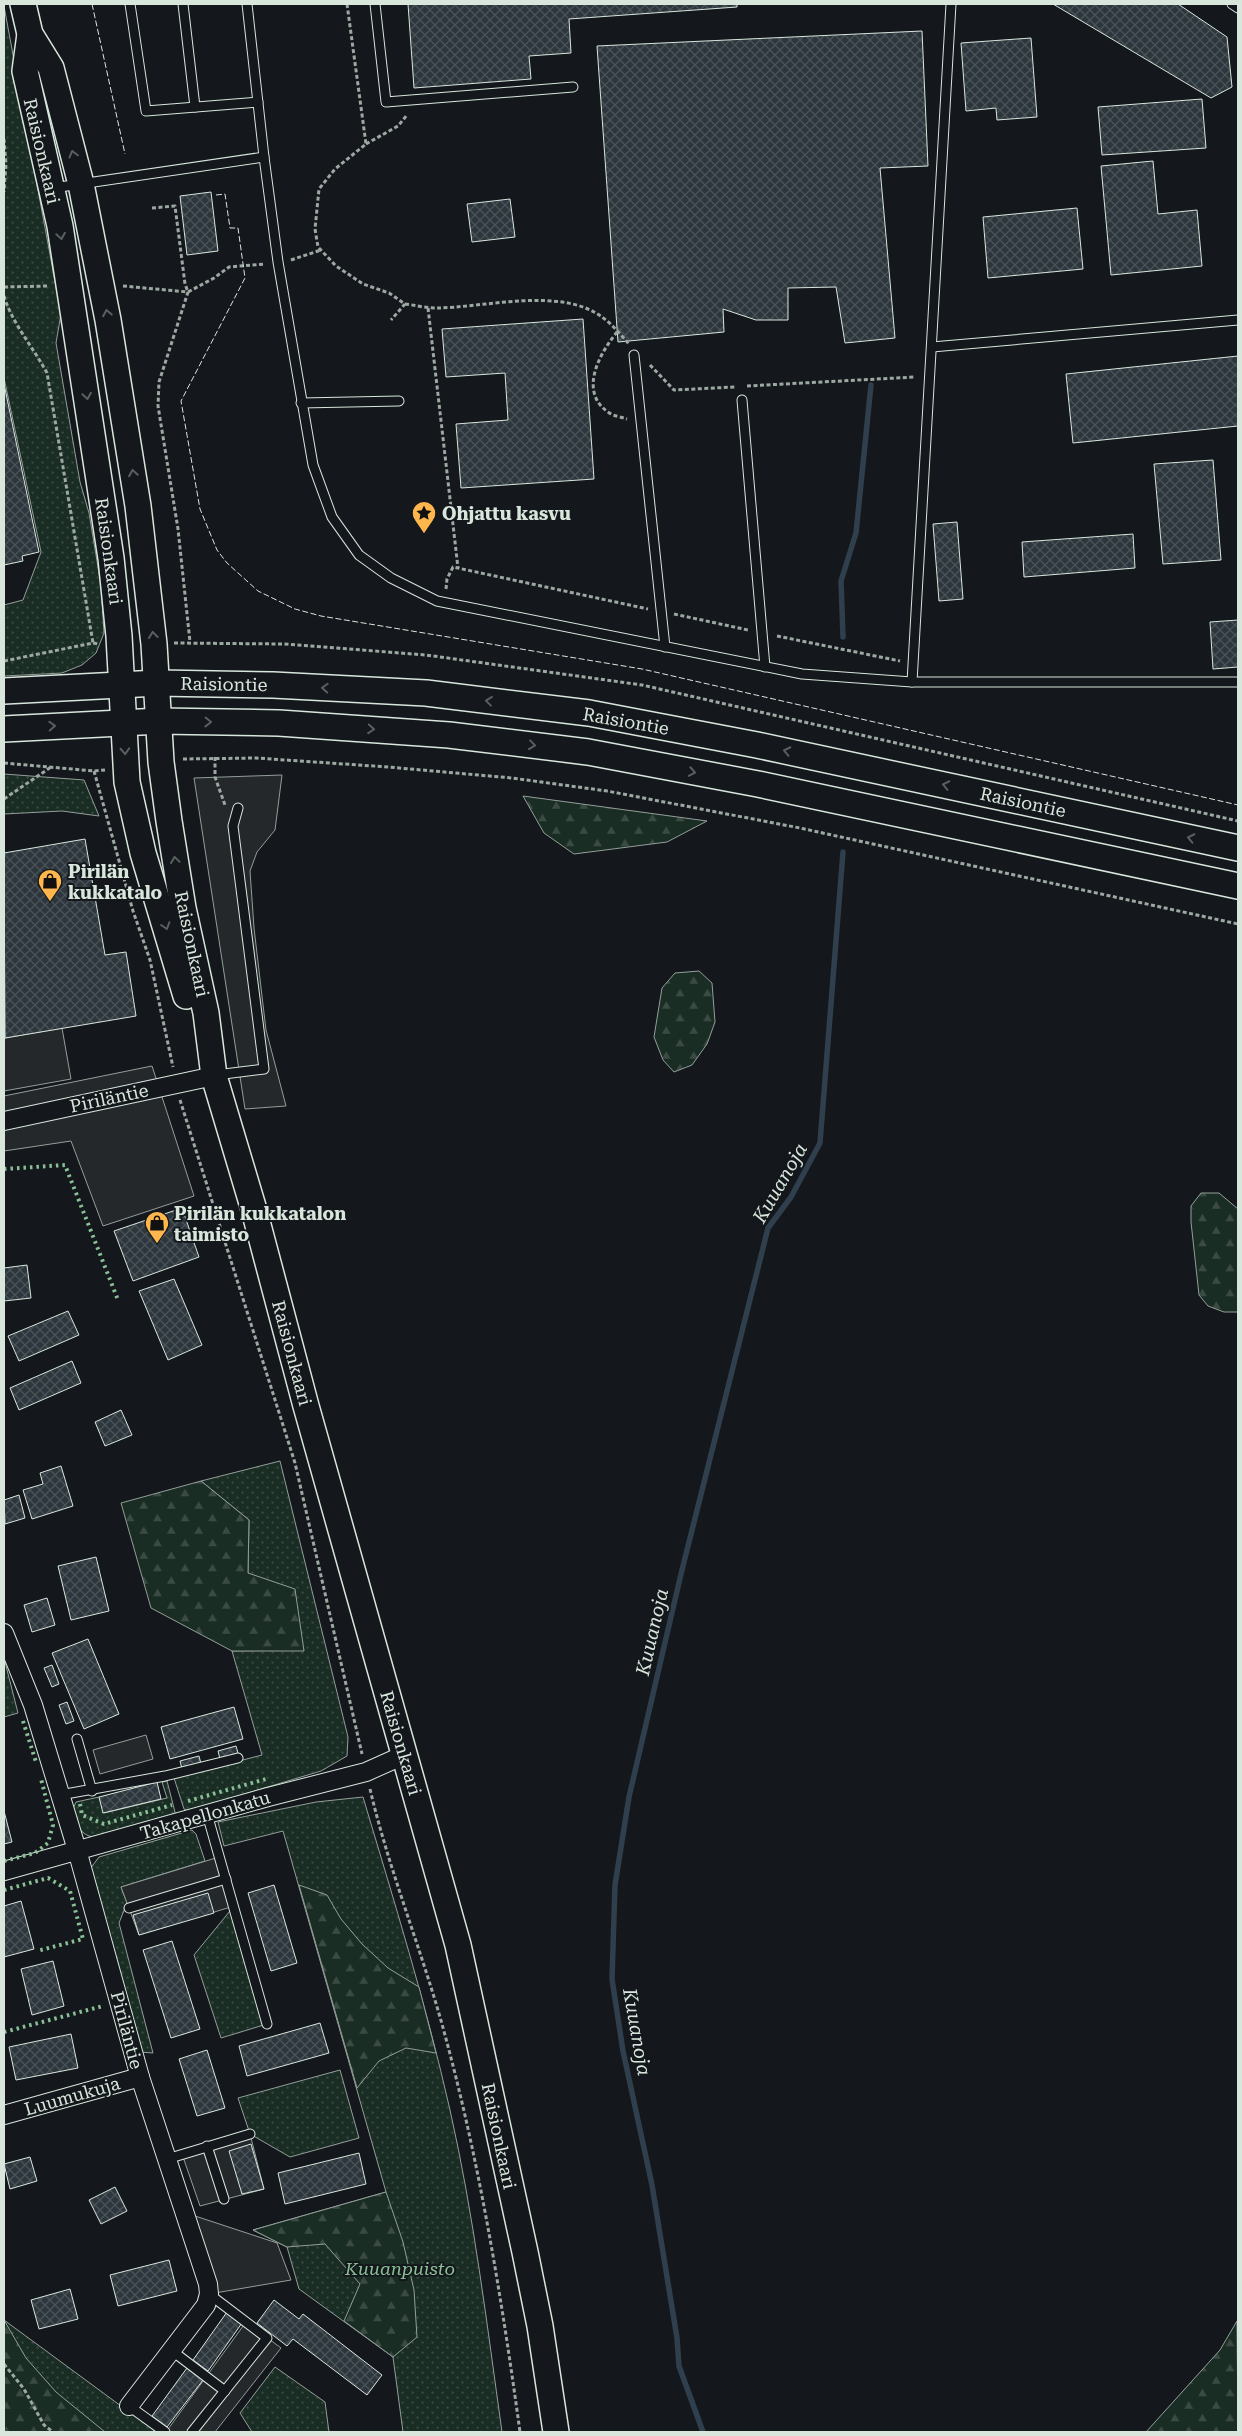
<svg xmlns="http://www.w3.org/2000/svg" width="1242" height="2436" viewBox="0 0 1242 2436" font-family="'Roboto Serif',serif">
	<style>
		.grass { fill: url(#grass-dots); stroke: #939e99 }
		.forest { fill: url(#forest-firs); stroke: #939e99 }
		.parking { fill: #24282b; stroke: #939e99 }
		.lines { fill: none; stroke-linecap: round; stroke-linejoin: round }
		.stream { stroke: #2f3f4d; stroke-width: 5.5 }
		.building { fill: url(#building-cross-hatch); stroke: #d8e6dc }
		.service-casing { stroke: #d8e6dc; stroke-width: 11 }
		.minor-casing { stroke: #d8e6dc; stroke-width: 20 }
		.secondary-casing { stroke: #d8e6dc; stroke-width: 28 }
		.path { stroke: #9da8a2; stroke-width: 3; stroke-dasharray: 4 2.5; stroke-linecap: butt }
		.service { stroke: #14181c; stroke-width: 9 }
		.minor { stroke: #14181c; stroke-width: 18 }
		.secondary { stroke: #14181c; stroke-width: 25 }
		.hedge { stroke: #8ac095; stroke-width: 4; stroke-dasharray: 2.5 4; stroke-linecap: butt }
		.fence { stroke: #d8e6dc; stroke-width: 1; stroke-dasharray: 6 2.5; stroke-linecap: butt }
		.oneway { stroke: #59605f }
		.labels { text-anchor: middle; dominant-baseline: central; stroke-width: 4; stroke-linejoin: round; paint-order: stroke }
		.street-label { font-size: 18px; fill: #d8e6dc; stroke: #14181c }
		.poi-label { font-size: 18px; font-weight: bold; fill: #d8e6dc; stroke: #14181c; text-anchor: start }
		.park-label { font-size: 18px; font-style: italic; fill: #8ac095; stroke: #14181c }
		.water-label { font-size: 19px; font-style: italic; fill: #d8e6dc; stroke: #14181c }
	</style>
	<defs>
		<pattern id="grass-dots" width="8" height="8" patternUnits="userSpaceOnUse" patternTransform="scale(1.25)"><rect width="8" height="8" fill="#1a2d24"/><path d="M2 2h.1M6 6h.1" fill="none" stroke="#3b4b43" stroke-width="1.8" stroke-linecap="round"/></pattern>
		<pattern id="forest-firs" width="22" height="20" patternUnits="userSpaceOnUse" patternTransform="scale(1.25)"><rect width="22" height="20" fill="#1a2d24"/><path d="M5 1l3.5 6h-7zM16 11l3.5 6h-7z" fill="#3b4b43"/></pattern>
		<pattern id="building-cross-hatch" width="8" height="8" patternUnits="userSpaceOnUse" patternTransform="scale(1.25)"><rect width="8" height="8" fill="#2c363c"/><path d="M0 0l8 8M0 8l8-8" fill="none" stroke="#4a5358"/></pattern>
	</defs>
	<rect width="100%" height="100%" fill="#14181c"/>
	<!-- grass -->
	<g class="grass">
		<path d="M4,6L61,314L56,343L80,482L89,513L101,585L104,633L96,653L82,665L62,673L4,676V605L23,600L41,552L4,378Z"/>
		<path d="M4,774L84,780L99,816L62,811L4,814Z"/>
		<path d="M280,1461L348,1737L347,1756L321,1771L188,1811L184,1809L174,1778L262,1755L232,1651L304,1650L248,1573L249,1520L201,1481Z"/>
		<path d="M4,1658L18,1713L4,1717Z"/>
		<path d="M167,1781L176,1816C158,1821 104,1841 89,1836C78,1832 75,1820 72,1811L76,1802L99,1797L104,1813L167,1798L162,1782Z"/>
		<path d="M363,1797C394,1901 426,2004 450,2110C474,2216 487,2325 502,2432H403L393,2357L299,2289L287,2247L253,2230L386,2192L283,1831L224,1846L218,1822L316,1802Z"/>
		<path d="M192,1830L196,1834L205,1861L121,1887L127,1903L119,1923L153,2053L140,2052L90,1869L99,1857Z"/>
		<path d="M234,1906L267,2024L221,2038L194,1955Z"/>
		<path d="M340,2070L359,2138L290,2157L250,2134L238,2098Z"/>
		<path d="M4,2320L140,2420L156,2432H4Z"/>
		<path d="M275,2367L325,2402L329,2432H252L240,2413Z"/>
	</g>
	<!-- forest -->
	<g class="forest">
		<path d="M523,796L707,821L667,842L574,854L544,833Z"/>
		<path d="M699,971L712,983L715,1022L707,1044L692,1065L674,1072L663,1060L654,1037L662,988L675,973Z"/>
		<path d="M1201,1193H1219L1238,1209V1312H1224L1208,1306L1199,1295L1191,1222V1206Z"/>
		<path d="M201,1481L249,1520L248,1573L295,1589L304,1651H232L151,1608L121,1503Z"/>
		<path d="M299,1885L327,1895L341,1919L362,1944L388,1968L419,1987L436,2053L406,2048L379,2061L357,2088Z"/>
		<path d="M386,2192L403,2242L414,2290L417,2337L393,2357L344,2321L360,2284L325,2244L287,2247L253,2230Z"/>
		<path d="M4,2320L26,2358L56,2392L105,2432H4Z"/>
		<path d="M1237,2321L1238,2432H1146L1220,2350Z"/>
	</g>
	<!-- parking -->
	<g class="parking">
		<path d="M282,775L275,830L257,852L250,871L254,928L266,1030L286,1106L245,1109L194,778Z"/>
		<path d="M62,1028L71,1079L4,1091V1031L5,1038Z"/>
		<path d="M152,1066L194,1196L103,1226L71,1141L4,1151V1096Z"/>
		<path d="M146,1735L153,1759L100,1774L93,1750Z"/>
		<path d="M219,1857L234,1906L139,1935L121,1887Z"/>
		<path d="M250,2134L264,2189L200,2206L182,2154Z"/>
		<path d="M186,2213L277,2243L291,2280L209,2294Z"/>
		<path d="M246,2322L281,2348L215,2432H166Z"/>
	</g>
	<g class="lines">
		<!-- stream -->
		<g class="stream">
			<path d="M843,637L841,581L856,533L871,385"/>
			<path d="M703,2432L679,2366L677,2338L652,2185L623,2051L612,1979L615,1885L629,1797L681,1574L768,1228L791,1197L820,1143L843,852"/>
		</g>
	</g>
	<!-- building -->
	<g class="building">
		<path d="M408,4H737V7L569,19L571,53L529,56L531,79L414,88Z"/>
		<path d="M1053,4H1178L1227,37L1232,87L1211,98Z"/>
		<path d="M922,31L928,166L880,168L895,338L845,343L836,287L788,288V320H756L723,309L724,332L618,342L597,46Z"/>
		<path d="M1031,38L1037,117L997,120L996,108L966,111L961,43Z"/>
		<path d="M1202,99L1206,148L1102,155L1098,107Z"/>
		<path d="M1153,161L1158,214L1197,210L1202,266L1111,275L1101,166Z"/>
		<path d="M211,192L218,251L187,255L180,196Z"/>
		<path d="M510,199L515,237L472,242L467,204Z"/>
		<path d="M1077,208L1083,269L988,278L983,217Z"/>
		<path d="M583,319L594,479L461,488L456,424L508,420L505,373L446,377L442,329Z"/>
		<path d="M1238,356V426L1073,443L1066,374Z"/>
		<path d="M4,384L39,552L22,556L23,561L4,565Z"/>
		<path d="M1213,460L1221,560L1163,564L1154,464Z"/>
		<path d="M957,522L963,599L939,601L933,524Z"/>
		<path d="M1133,534L1135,568L1024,577L1022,542Z"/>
		<path d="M1238,620V667L1213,669L1210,622Z"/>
		<path d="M85,839L105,955L126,952L136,1016L5,1038L4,853Z"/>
		<path d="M182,1208L199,1257L133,1281L114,1231Z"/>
		<path d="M27,1265L31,1298L4,1301V1268Z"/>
		<path d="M174,1279L202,1345L168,1360L139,1291Z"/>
		<path d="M68,1311L79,1335L19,1361L8,1336Z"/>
		<path d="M72,1361L81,1383L19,1410L10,1388Z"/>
		<path d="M121,1410L132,1435L105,1446L95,1422Z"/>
		<path d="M61,1466L73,1506L32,1519L23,1490L43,1484L40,1473Z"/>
		<path d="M19,1495L25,1518L5,1524L4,1500Z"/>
		<path d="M96,1557L109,1611L71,1620L58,1566Z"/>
		<path d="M47,1598L55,1625L32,1632L24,1605Z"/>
		<path d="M88,1639L119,1714L84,1729L52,1653Z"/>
		<path d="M52,1665L59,1684L52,1687L44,1668Z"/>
		<path d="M67,1702L74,1721L66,1724L59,1705Z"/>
		<path d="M234,1707L243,1739L170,1759L161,1727Z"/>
		<path d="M236,1746L238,1753L220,1759L218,1751Z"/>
		<path d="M199,1756L201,1764L182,1769L180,1761Z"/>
		<path d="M157,1782L161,1799L103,1813L99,1797Z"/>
		<path d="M4,1811L12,1842L4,1844Z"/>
		<path d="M274,1885L297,1963L271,1971L248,1893Z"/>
		<path d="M208,1893L214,1913L139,1935L133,1915Z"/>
		<path d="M21,1901L34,1949L4,1957V1906Z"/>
		<path d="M172,1941L200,2029L171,2038L143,1950Z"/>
		<path d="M53,1961L64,2006L32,2015L21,1969Z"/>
		<path d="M320,2023L329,2053L247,2076L239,2046Z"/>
		<path d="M71,2034L78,2068L16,2080L9,2047Z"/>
		<path d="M207,2050L225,2108L197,2116L179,2059Z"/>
		<path d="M251,2144L264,2189L242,2194L229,2151Z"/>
		<path d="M359,2153L366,2184L285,2204L278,2173Z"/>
		<path d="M30,2157L37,2181L10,2189L4,2164Z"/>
		<path d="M115,2187L127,2211L101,2224L89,2200Z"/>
		<path d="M169,2260L177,2291L118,2306L110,2275Z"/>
		<path d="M70,2289L78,2319L39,2329L31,2300Z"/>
		<path d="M274,2300L299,2319L303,2314L382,2375L367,2395L293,2339L287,2346L257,2323Z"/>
		<path d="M227,2312L242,2323L208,2371L193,2360Z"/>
		<path d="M187,2368L203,2380L167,2427L152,2416Z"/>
	</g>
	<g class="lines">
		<!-- service casing -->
		<g class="service-casing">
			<g id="service">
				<path d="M130,4L146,111L258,102"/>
				<path d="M183,4L195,107"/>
				<path d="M247,4L264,157L278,262L313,465L332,517L359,555L391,578L437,601L802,674L912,682H1238"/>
				<path d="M375,4L386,102L573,87"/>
				<path d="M1232,4L1238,8"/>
				<path d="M53,188L264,157"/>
				<path d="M932,347L1238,320"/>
				<path d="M634,355L665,647"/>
				<path d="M742,400L765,667"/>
				<path d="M301,403L399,401"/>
				<path d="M912,682L951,4"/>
				<path d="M216,1075L264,1069L233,826L238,808"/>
				<path d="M77,1739L92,1791"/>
				<path d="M60,1795L165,1776L238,1758"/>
				<path d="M207,1814L267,2024"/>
				<path d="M129,1908L226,1879"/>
				<path d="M207,2146L224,2199"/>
				<path d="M167,2159L250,2134"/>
				<path d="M171,2350L225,2391"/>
				<path d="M129,2406L165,2432"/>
				<path d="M192,2432L267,2338L209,2294"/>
			</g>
		</g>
		<!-- minor casing -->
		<g class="minor-casing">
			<g id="minor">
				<path d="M4,1121L214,1076"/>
				<path d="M4,1633L33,1705L77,1850L140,2077L208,2284L209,2294L206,2305L129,2406"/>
				<path d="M4,1871L268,1797L366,1772L404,1755"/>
				<path d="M4,2115L140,2077"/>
			</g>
		</g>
		<!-- secondary casing -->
		<g class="secondary-casing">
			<g id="secondary">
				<path d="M23,4L30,34L51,68L81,184L108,320L138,506L154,644L161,762L169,821L183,908L206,1013L214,1076L254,1210L306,1406L458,1945L525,2252L540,2326L556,2432"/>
				<path d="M30,34L25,71L60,226L111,558L119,636L127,782L143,853L186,996"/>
				<path d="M4,691L158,683L273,685L426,693L589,713L757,745L1238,848"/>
				<path d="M4,729L160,721L279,723L449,735L588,752L758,784L1238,886"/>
			</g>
		</g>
		<!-- path -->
		<g class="path">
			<path d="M347,4L366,144L335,169L319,189L315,229L318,247L336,266L363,284L389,293L405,304L391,320"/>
			<path d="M4,139L6,164L4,192"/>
			<path d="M366,144L398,126L407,115"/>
			<path d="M152,208L175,206L185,284L188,292L214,278L229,267L265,264"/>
			<path d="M291,260L321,250"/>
			<path d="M123,286L188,292L159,382L158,406L178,529L190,642"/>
			<path d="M4,287L47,286"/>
			<path d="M4,296C12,323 33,347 47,373L93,643"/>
			<path d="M405,304C415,305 425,308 435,308C484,308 560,286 602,317C612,324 621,335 629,344"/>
			<path d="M428,308L458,568"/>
			<path d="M617,332C600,353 578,391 608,412C613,416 621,417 627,419"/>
			<path d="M650,365L674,390L735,387"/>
			<path d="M747,386L915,377"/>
			<path d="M446,589L447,579L453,567L648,609"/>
			<path d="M674,614L748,630"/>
			<path d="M777,636L900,661"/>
			<path d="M174,643L284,644L426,655L642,685L1238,821"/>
			<path d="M4,661L93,643L98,644"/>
			<path d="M215,757V777L225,805"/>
			<path d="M183,759L256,758L388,767L512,778L607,791L800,828L1238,924"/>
			<path d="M4,763L94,771L105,770"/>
			<path d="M94,771L133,911L150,960L173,1067"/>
			<path d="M4,799L51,767"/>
			<path d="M180,1100L295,1463L362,1754"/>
			<path d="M370,1789C388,1866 418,1941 440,2017C478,2152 501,2293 520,2432"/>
			<path d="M4,2364L24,2389L44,2425L53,2432"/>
		</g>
		<!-- service -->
		<use href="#service" class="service"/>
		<!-- minor -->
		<use href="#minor" class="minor"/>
		<!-- secondary -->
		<use href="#secondary" class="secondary"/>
		<!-- hedge -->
		<g class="hedge">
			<path d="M4,1169L65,1165L118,1300"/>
			<path d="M23,1721L36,1762"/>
			<path d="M188,1801L266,1779"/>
			<path d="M80,1804L82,1815L104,1824L172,1805"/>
			<path d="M4,1861L35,1853L48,1843L53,1825L41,1779"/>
			<path d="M4,1890L48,1878L70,1891L83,1939L37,1951"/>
			<path d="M4,2032L103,2006"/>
		</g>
		<!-- fence -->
		<g class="fence">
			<path d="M92,4L125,154"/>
			<path d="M216,195L225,194L230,228H238L245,278L181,401L200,509L217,550L227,563L258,591L295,609L321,616L642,669L1238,805"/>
		</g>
	</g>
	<!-- one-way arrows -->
	<defs><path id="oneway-chevron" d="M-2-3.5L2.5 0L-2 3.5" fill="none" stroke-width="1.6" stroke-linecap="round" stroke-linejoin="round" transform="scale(1.25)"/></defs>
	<g class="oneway">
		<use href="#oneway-chevron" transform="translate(73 154) rotate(-105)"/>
		<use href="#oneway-chevron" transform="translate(61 236) rotate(81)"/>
		<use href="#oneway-chevron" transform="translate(107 313) rotate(-101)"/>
		<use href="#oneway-chevron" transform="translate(87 396) rotate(81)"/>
		<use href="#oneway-chevron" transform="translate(133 473) rotate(-99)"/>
		<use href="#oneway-chevron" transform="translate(153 635) rotate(-97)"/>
		<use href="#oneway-chevron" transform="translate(325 688) rotate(-177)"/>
		<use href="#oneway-chevron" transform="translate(489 701) rotate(-173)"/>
		<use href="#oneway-chevron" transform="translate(208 722) rotate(1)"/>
		<use href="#oneway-chevron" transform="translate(52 726) rotate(-3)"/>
		<use href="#oneway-chevron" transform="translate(371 729) rotate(4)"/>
		<use href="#oneway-chevron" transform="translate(532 745) rotate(7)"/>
		<use href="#oneway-chevron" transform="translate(125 751) rotate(87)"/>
		<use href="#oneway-chevron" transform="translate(787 751) rotate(-168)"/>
		<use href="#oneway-chevron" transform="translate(692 772) rotate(11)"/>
		<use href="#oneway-chevron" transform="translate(946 785) rotate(-168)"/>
		<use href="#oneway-chevron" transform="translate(1191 838) rotate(-168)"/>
		<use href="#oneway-chevron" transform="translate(175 860) rotate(-98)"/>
		<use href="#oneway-chevron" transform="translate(166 926) rotate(72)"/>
	</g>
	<!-- icons -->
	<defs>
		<g id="sight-pin" transform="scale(1.25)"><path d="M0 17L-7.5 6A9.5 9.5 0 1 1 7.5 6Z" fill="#ffb74d" stroke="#14181c"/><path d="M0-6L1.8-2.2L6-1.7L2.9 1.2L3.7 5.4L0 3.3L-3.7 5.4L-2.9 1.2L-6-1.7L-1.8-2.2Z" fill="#111"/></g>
		<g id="shop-pin" transform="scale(1.25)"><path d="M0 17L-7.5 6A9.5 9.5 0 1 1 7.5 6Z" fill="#ffb74d" stroke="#14181c"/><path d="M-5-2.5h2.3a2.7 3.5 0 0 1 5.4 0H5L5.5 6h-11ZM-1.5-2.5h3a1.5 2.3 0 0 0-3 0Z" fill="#111"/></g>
	</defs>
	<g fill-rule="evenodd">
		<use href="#sight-pin" x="424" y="513"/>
		<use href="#shop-pin" x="50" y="881"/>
		<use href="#shop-pin" x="157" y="1223"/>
	</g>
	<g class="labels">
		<!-- street labels -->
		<g class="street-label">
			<text transform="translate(42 151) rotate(77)">Raisionkaari</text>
			<text transform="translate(109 551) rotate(82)">Raisionkaari</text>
			<text transform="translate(224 684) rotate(1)">Raisiontie</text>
			<text transform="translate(626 721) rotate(10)">Raisiontie</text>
			<text transform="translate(1023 802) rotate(12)">Raisiontie</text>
			<text transform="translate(192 944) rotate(78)">Raisionkaari</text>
			<text transform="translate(109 1098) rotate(-12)">Piriläntie</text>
			<text transform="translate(292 1353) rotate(75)">Raisionkaari</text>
			<text transform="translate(401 1743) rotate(74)">Raisionkaari</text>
			<text transform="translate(205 1815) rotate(-16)">Takapellonkatu</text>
			<text transform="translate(127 2030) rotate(75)">Piriläntie</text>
			<text transform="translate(72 2096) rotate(-16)">Luumukuja</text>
			<text transform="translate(499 2136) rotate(78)">Raisionkaari</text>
		</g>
		<!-- poi labels -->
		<g class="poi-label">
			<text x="442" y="513">Ohjattu kasvu</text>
			<text x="68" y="871">Pirilän<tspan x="68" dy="21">kukkatalo</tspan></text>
			<text x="174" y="1213">Pirilän kukkatalon<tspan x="174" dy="21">taimisto</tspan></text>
		</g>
		<!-- park labels -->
		<g class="park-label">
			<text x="400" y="2268">Kuuanpuisto</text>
		</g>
		<!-- water labels -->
		<g class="water-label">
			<text transform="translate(780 1183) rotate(-60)">Kuuanoja</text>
			<text transform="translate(652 1632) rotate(-77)">Kuuanoja</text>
			<text transform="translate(637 2032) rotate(80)">Kuuanoja</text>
		</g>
	</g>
	<!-- border -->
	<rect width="1242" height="2436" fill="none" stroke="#d8e6dc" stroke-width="10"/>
</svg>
